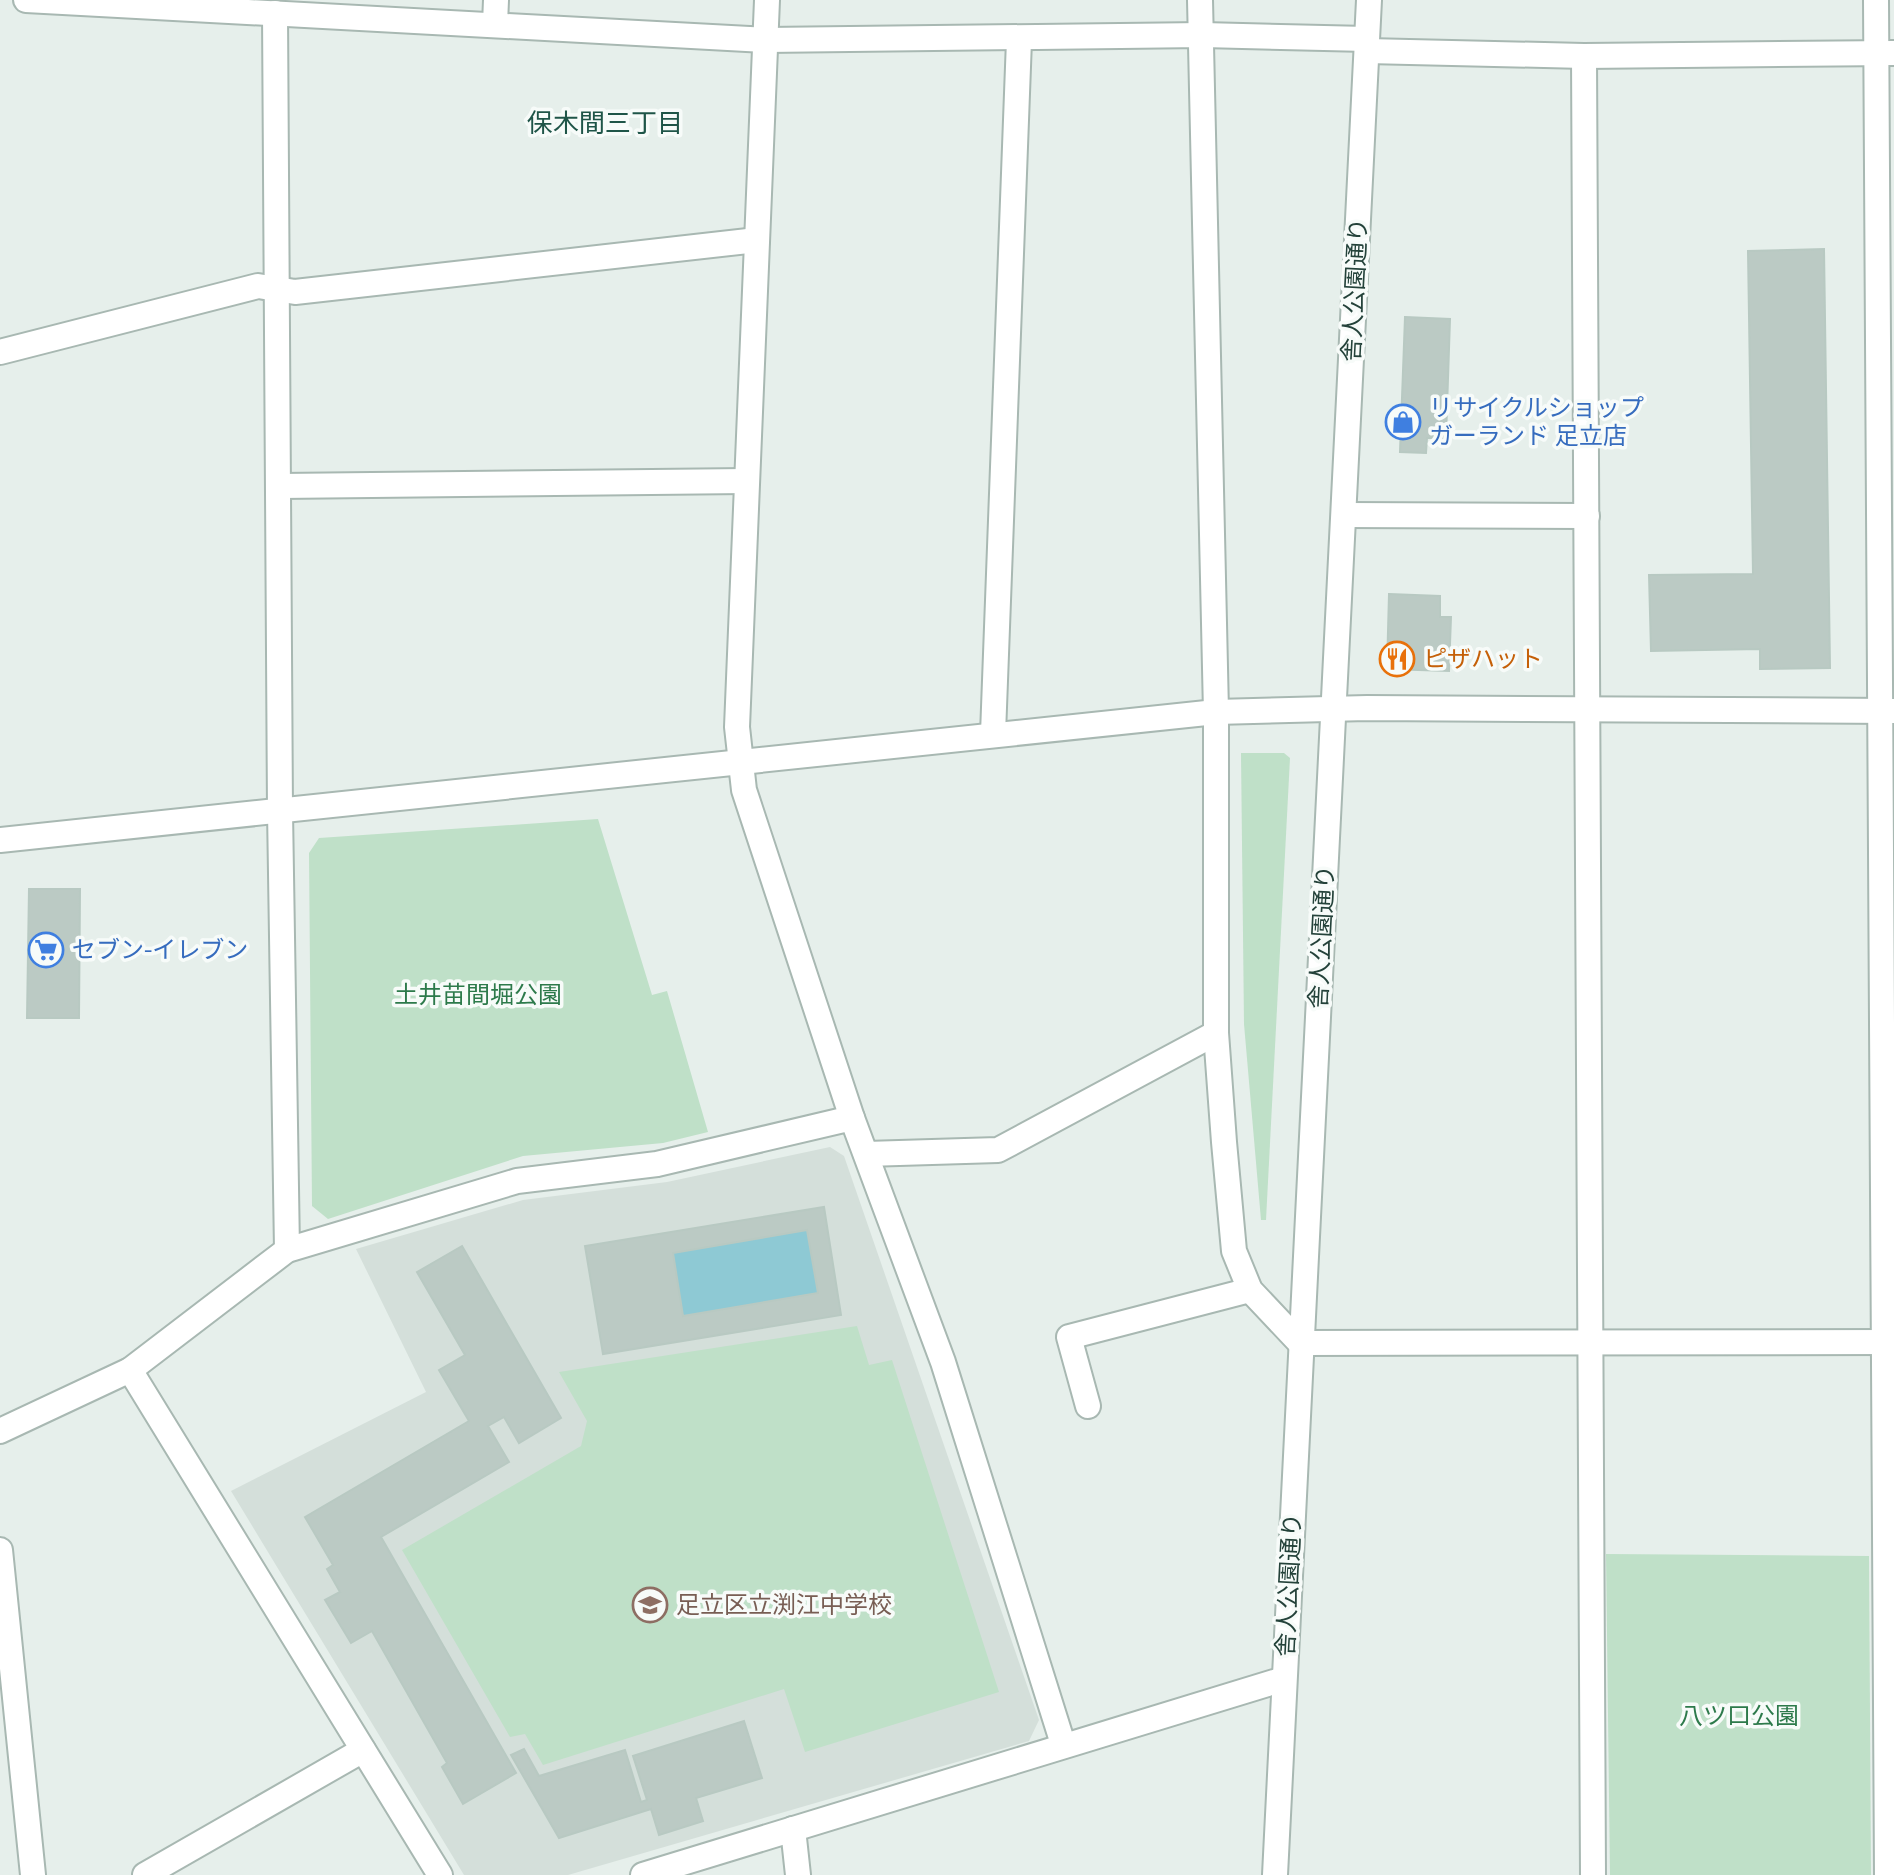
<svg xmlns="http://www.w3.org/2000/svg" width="1894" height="1875" viewBox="0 0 1894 1875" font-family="Karla,'Noto Sans JP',sans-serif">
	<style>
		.built { fill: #d4dfda }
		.green { fill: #bfe0c8 }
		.water { fill: #8ec9d4 }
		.building { fill: #bbcac4; stroke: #b8c9c2; stroke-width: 2; fill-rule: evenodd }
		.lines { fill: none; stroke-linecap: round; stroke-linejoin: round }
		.minor-casing { stroke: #a8b8b2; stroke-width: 28 }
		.minor { stroke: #fff; stroke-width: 24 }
		.labels { text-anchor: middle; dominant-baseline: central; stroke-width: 7; stroke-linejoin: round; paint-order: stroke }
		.street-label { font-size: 24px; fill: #24423a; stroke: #f7fbf9 }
		.shop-label { font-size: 24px; fill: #366cbe; stroke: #f7fbf9; text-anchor: start }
		.food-label { font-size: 24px; fill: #c56008; stroke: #f7fbf9; text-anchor: start }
		.park-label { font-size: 24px; fill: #2d7a4b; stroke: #f7fbf9 }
		.education-label { font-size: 24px; fill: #785e54; stroke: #f7fbf9; text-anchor: start }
		.neighbourhood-label { font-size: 26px; fill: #1f5548; stroke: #f7fbf9 }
	</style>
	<rect width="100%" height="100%" fill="#e6efeb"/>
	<!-- built -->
	<path class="built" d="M830,1147L844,1156L1039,1720L1029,1741L568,1875H464L231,1491L426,1392L356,1249L523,1200L667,1182Z"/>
	<!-- green -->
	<g class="green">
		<path d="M1241,753H1284L1290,758L1266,1220H1261L1244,1024Z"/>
		<path d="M598,819L652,995L667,991L708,1132L663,1143L523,1156L328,1219L312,1206L309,853L319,838Z"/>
		<path d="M857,1326L869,1365L892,1360L999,1692L805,1752L784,1689L543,1765L525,1734L510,1737L402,1550L581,1446L587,1421L559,1372Z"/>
		<path d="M1606,1554L1869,1556L1871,1875H1610Z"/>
	</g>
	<!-- water -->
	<path class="water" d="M807,1230L818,1293L683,1316L673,1253Z"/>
	<!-- building -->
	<g class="building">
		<path d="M1824,249L1830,668L1760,669V649L1651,651L1649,575L1753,574L1748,251Z"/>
		<path d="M1405,317L1450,319L1446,438H1427L1426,453L1400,452Z"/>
		<path d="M1389,594L1440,596V617H1451L1449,671L1387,669Z"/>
		<path d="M29,889H80L79,1018H27Z"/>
		<path d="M824,1207L841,1315L603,1354L585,1246ZM807,1230L818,1293L683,1316L673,1253Z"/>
		<path d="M462,1246L561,1418L519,1443L504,1417L488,1426L509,1462L381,1537L516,1773L463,1804L442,1767L447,1763L372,1631L351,1643L325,1600L340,1592L327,1569L333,1565L305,1517L469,1421L439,1370L465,1355L417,1272Z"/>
		<path d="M744,1721L762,1778L696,1798L703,1821L659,1835L651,1809L559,1838L511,1755L524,1749L539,1776L625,1750L641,1802L647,1800L633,1756Z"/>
	</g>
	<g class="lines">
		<!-- minor casing -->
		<g class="minor-casing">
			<g id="minor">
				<path d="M26,0L766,40L1203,35L1367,39"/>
				<path d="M767,0L737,727L744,790L852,1118L943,1362L1063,1744"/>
				<path d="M1200,0L1216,712V1033L1224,1142L1234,1251L1250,1290L1300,1343L1894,1342"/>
				<path d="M1876,0L1887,1875"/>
				<path d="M275,13L280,811L287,1250"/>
				<path d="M495,24L496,0"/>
				<path d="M1367,51L1584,56L1894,53"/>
				<path d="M1584,56L1593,1875"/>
				<path d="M0,352L258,286L295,292L757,240"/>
				<path d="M280,486L747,481"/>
				<path d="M1344,515L1587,516"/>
				<path d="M993,734L1019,40"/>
				<path d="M0,840L1216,712L1367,708L1894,711"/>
				<path d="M866,1154L998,1150L1216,1033"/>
				<path d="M130,1370L440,1875"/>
				<path d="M1088,1406L1069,1337L1250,1290"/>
				<path d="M0,1431L130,1370L287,1250L517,1181L657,1164L852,1118"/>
				<path d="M0,1550L33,1875"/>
				<path d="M793,1829L798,1875"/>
				<path d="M145,1875L363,1750"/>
				<path d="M643,1875L1284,1679"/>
				<path d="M1275,1875L1369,0"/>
			</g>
		</g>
		<!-- minor -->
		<use href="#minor" class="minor"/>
	</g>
	<!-- icons -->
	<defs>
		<g id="shop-ring" transform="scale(1.8)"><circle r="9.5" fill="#f7fbf9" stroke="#3f7fe0" stroke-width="1.5"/><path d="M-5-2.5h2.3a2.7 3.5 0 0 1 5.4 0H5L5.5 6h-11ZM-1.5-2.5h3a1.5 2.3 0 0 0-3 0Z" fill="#3f7fe0"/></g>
		<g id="restaurant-ring" transform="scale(1.8)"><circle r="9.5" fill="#f7fbf9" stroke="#e8710a" stroke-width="1.5"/><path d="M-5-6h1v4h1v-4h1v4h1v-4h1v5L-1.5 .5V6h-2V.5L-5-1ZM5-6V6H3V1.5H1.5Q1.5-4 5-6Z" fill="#e8710a"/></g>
		<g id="supermarket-ring" transform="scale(1.8)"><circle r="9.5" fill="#f7fbf9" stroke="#3f7fe0" stroke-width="1.5"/><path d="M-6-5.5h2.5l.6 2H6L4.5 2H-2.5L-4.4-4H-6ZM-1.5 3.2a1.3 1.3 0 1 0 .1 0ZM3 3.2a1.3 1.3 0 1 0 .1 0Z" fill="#3f7fe0"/></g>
		<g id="school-ring" transform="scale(1.8)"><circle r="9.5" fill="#f7fbf9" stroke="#8d6e63" stroke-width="1.5"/><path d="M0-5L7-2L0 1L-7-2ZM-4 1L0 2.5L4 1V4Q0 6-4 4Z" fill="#8d6e63"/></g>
	</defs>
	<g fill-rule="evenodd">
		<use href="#shop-ring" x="1403" y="422"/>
		<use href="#restaurant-ring" x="1397" y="659"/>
		<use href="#supermarket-ring" x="46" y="950"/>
		<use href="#school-ring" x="650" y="1605"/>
	</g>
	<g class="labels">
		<!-- street labels -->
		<g class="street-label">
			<text transform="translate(1355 290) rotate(-87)">舎人公園通り</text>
			<text transform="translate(1322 937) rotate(-87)">舎人公園通り</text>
			<text transform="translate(1289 1585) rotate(-87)">舎人公園通り</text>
		</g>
		<!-- shop labels -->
		<g class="shop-label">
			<text x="1429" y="408">リサイクルショップ<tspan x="1429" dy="28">ガーランド 足立店</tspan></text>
			<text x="72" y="950">セブン-イレブン</text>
		</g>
		<!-- food labels -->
		<g class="food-label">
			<text x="1423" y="659">ピザハット</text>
		</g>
		<!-- park labels -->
		<g class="park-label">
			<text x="478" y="995">土井苗間堀公園</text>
			<text x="1739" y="1716">八ツ口公園</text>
		</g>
		<!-- education labels -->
		<g class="education-label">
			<text x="676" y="1605">足立区立渕江中学校</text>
		</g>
		<!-- neighbourhood labels -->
		<g class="neighbourhood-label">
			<text x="605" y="123">保木間三丁目</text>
		</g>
	</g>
</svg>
